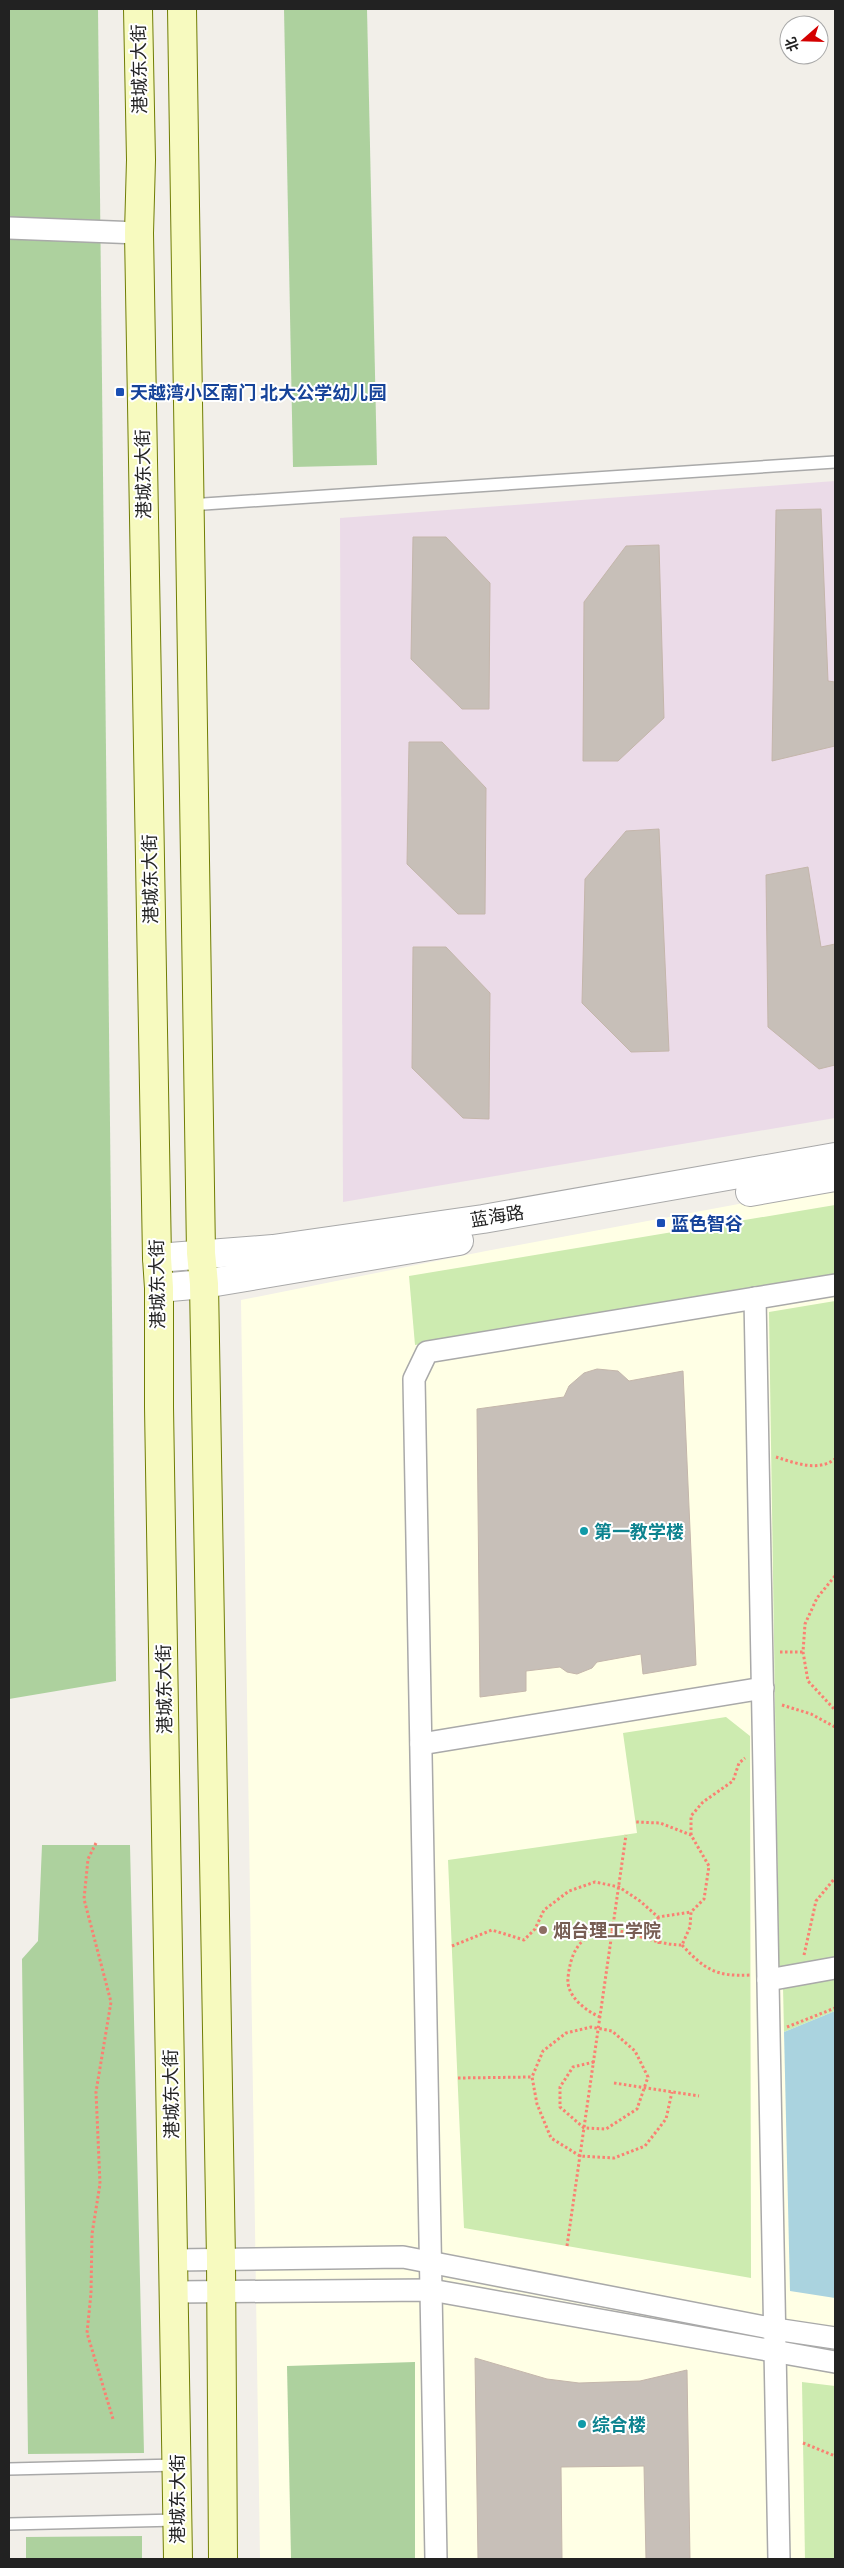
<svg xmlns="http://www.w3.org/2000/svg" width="844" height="2568" viewBox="0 0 844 2568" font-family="'Roboto Condensed','Noto Sans SC',sans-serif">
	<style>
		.industrial { fill: #ebdbe8 }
		.education { fill: #ffffe5 }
		.grass { fill: #cdebb0 }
		.forest { fill: #add19e }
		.water { fill: #aad3df }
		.building { fill: #c7bfb8; stroke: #c4b6ab }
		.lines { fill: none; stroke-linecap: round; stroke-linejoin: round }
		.service-casing { stroke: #a9a9a9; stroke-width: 14 }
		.minor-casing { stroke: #a9a9a9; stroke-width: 24 }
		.tertiary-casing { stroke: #a9a9a9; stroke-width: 30 }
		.secondary-casing { stroke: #707d05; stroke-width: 30 }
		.path { stroke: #fa8072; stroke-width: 3; stroke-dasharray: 2.5 2.5; stroke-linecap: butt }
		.service { stroke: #fff; stroke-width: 11 }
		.minor { stroke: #fff; stroke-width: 21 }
		.tertiary { stroke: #fff; stroke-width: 28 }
		.secondary { stroke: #f7fabf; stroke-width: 28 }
		.transit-dot { fill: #1a4fb4; stroke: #fff; stroke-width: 2 }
		.culture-dot { fill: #0f9aa8; stroke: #fff; stroke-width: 2 }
		.education-dot { fill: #8d6e63; stroke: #fff; stroke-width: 2 }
		.labels { text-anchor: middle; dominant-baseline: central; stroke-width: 4; stroke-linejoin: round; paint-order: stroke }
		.street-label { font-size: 18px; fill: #222; stroke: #fff }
		.transit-label { font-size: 18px; font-weight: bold; fill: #164399; stroke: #fff; text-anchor: start }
		.culture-label { font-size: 18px; font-weight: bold; fill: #0d838f; stroke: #fff; text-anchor: start }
		.education-label { font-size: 18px; font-weight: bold; fill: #785e54; stroke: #fff; text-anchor: start }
	</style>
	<rect width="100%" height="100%" fill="#f2efe9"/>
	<!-- industrial -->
	<path class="industrial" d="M835,481V1118L343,1202L340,518Z"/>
	<!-- education -->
	<path class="education" d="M835,1186V2559H260L241,1300L486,1251Z"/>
	<!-- grass -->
	<g class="grass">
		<path d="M835,1205V1274L415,1345L409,1276Z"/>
		<path d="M835,1301V1957L779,1968L769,1312Z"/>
		<path d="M726,1717L750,1736L751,2278L464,2228L448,1860L637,1833L623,1733Z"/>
		<path d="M835,1977V2011L784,2032L783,1986Z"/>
		<path d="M802,2382L835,2386V2559H805Z"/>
	</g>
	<!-- forest -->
	<g class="forest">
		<path d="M9,9H98L116,1681L9,1699Z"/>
		<path d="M284,9H367L377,465L293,467Z"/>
		<path d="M42,1845H130L144,2453L28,2454L22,1959L38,1941Z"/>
		<path d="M415,2362V2559H291L287,2366Z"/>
		<path d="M142,2536V2559H26V2537Z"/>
	</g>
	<!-- water -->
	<path class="water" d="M835,2011V2298L790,2291L784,2032Z"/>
	<!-- building -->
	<g class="building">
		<path d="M821,509L828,681L835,682V746L772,761L776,510Z"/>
		<path d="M413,537H446L490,583L489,709H462L411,659Z"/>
		<path d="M659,545L664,718L618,761H583L584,602L626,546Z"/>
		<path d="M409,742H442L486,788L485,914H458L407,864Z"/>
		<path d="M659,829L669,1051L631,1052L582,1003L585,879L626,831Z"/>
		<path d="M808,867L821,947L835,944V1065L819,1069L768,1027L766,875Z"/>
		<path d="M413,947H446L490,993L489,1119L463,1118L412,1068Z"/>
		<path d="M597,1369L618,1371L629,1381L683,1371L696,1665L643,1674L641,1654L597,1662L592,1668L577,1674L567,1672L560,1667L526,1671V1691L480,1697L477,1409L564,1397L569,1386L584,1373Z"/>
		<path d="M475,2358L547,2379L579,2383L640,2381L687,2370L690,2559H646L644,2466L561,2467L562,2559H478Z"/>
	</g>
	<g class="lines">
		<!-- service casing -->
		<g class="service-casing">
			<g id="service">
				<path d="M189,505L835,462"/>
				<path d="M9,2469L177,2465"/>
				<path d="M9,2524L177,2520"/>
			</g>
		</g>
		<!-- minor casing -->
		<g class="minor-casing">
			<g id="minor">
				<path d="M9,228L139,233"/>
				<path d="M755,1298L779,2559"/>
				<path d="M421,1744L763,1688"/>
				<path d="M768,1980L835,1968"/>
				<path d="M174,2260L403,2257L775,2329L835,2338"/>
				<path d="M174,2292L431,2290L835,2362"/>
				<path d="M436,2559L414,1379L427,1352L835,1285"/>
			</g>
		</g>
		<!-- tertiary casing -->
		<g class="tertiary-casing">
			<g id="tertiary">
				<path d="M750,1192L835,1177"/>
				<path d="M157,1258L273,1249L483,1219L835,1157"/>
				<path d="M159,1288L204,1284L459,1241"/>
			</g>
		</g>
		<!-- secondary casing -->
		<g class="secondary-casing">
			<g id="secondary">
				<path d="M138,9L141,160L139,233L157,1258L159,1288V1407L178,2559"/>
				<path d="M182,9L201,1253L204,1284L221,2260L223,2559"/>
			</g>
		</g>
		<!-- path -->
		<g class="path">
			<path d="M776,1457C795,1463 818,1472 835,1459"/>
			<path d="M835,1576L817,1598L805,1624L803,1652L808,1681L835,1710"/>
			<path d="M780,1652H803"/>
			<path d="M782,1705L811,1714L835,1727"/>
			<path d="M691,1835V1816L703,1802L733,1781L739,1763L745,1758"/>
			<path d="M96,1843L88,1859L84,1899L111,2002L96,2092L100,2184L92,2234L91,2293L87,2333L113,2419"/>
			<path d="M658,1917L659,1944"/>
			<path d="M682,1945C704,1969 716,1977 750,1975"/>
			<path d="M452,1946L492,1930L524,1940L535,1929L544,1910L569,1891L595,1882L619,1887L640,1901L658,1917L691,1912"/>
			<path d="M804,1955L816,1901L835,1878"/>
			<path d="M600,2017C586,2011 566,1996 568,1978C570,1958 576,1940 596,1933C602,1931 609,1929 615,1930C638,1934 658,1945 682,1945L690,1927L691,1912L704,1899L709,1866L691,1835L660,1823L636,1822"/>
			<path d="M787,2027L835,2008"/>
			<path d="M594,2062L573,2067L560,2087V2107L584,2128L606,2129L637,2109L648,2077L635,2051L612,2031L591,2027L566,2033L543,2051L532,2077L537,2104L551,2138L580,2156L614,2158L645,2146L666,2119L672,2092"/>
			<path d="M458,2078L532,2077"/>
			<path d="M614,2083L699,2096"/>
			<path d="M567,2246L626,1835"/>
			<path d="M803,2443L835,2456"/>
		</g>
		<!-- service -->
		<use href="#service" class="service"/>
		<!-- minor -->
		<use href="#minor" class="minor"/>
		<!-- tertiary -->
		<use href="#tertiary" class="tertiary"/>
		<!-- secondary -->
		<use href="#secondary" class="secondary"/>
	</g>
	<!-- markers -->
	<g class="transit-dot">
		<rect x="115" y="387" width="10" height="10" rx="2.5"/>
		<rect x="656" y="1218" width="10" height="10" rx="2.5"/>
	</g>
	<g class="culture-dot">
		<circle cx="584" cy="1531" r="5"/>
		<circle cx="582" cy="2424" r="5"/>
	</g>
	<circle class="education-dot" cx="543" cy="1930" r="5"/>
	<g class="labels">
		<!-- street labels -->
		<g class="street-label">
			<text transform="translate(139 69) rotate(-91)">港城东大街</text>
			<text transform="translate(143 474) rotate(-91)">港城东大街</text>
			<text transform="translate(150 879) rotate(-91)">港城东大街</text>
			<text transform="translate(497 1216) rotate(-9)">蓝海路</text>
			<text transform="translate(157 1284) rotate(-91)">港城东大街</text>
			<text transform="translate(164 1689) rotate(-91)">港城东大街</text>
			<text transform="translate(171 2094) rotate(-91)">港城东大街</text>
			<text transform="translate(177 2499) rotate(-90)">港城东大街</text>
		</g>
		<!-- transit labels -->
		<g class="transit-label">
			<text x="130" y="392">天越湾小区南门 北大公学幼儿园</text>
			<text x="671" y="1223">蓝色智谷</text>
		</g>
		<!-- culture labels -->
		<g class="culture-label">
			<text x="594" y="1531">第一教学楼</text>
			<text x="592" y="2424">综合楼</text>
		</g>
		<!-- education labels -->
		<g class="education-label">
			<text x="553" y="1930">烟台理工学院</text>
		</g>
	</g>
	<!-- border -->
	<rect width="844" height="2568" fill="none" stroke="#222222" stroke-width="20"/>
	<!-- north arrow -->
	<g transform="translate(804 40) rotate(250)"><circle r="24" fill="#ffffff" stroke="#a7a7a7"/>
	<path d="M0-4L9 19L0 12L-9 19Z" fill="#d40000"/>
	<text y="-8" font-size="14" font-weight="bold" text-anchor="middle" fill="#222222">北</text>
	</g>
</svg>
